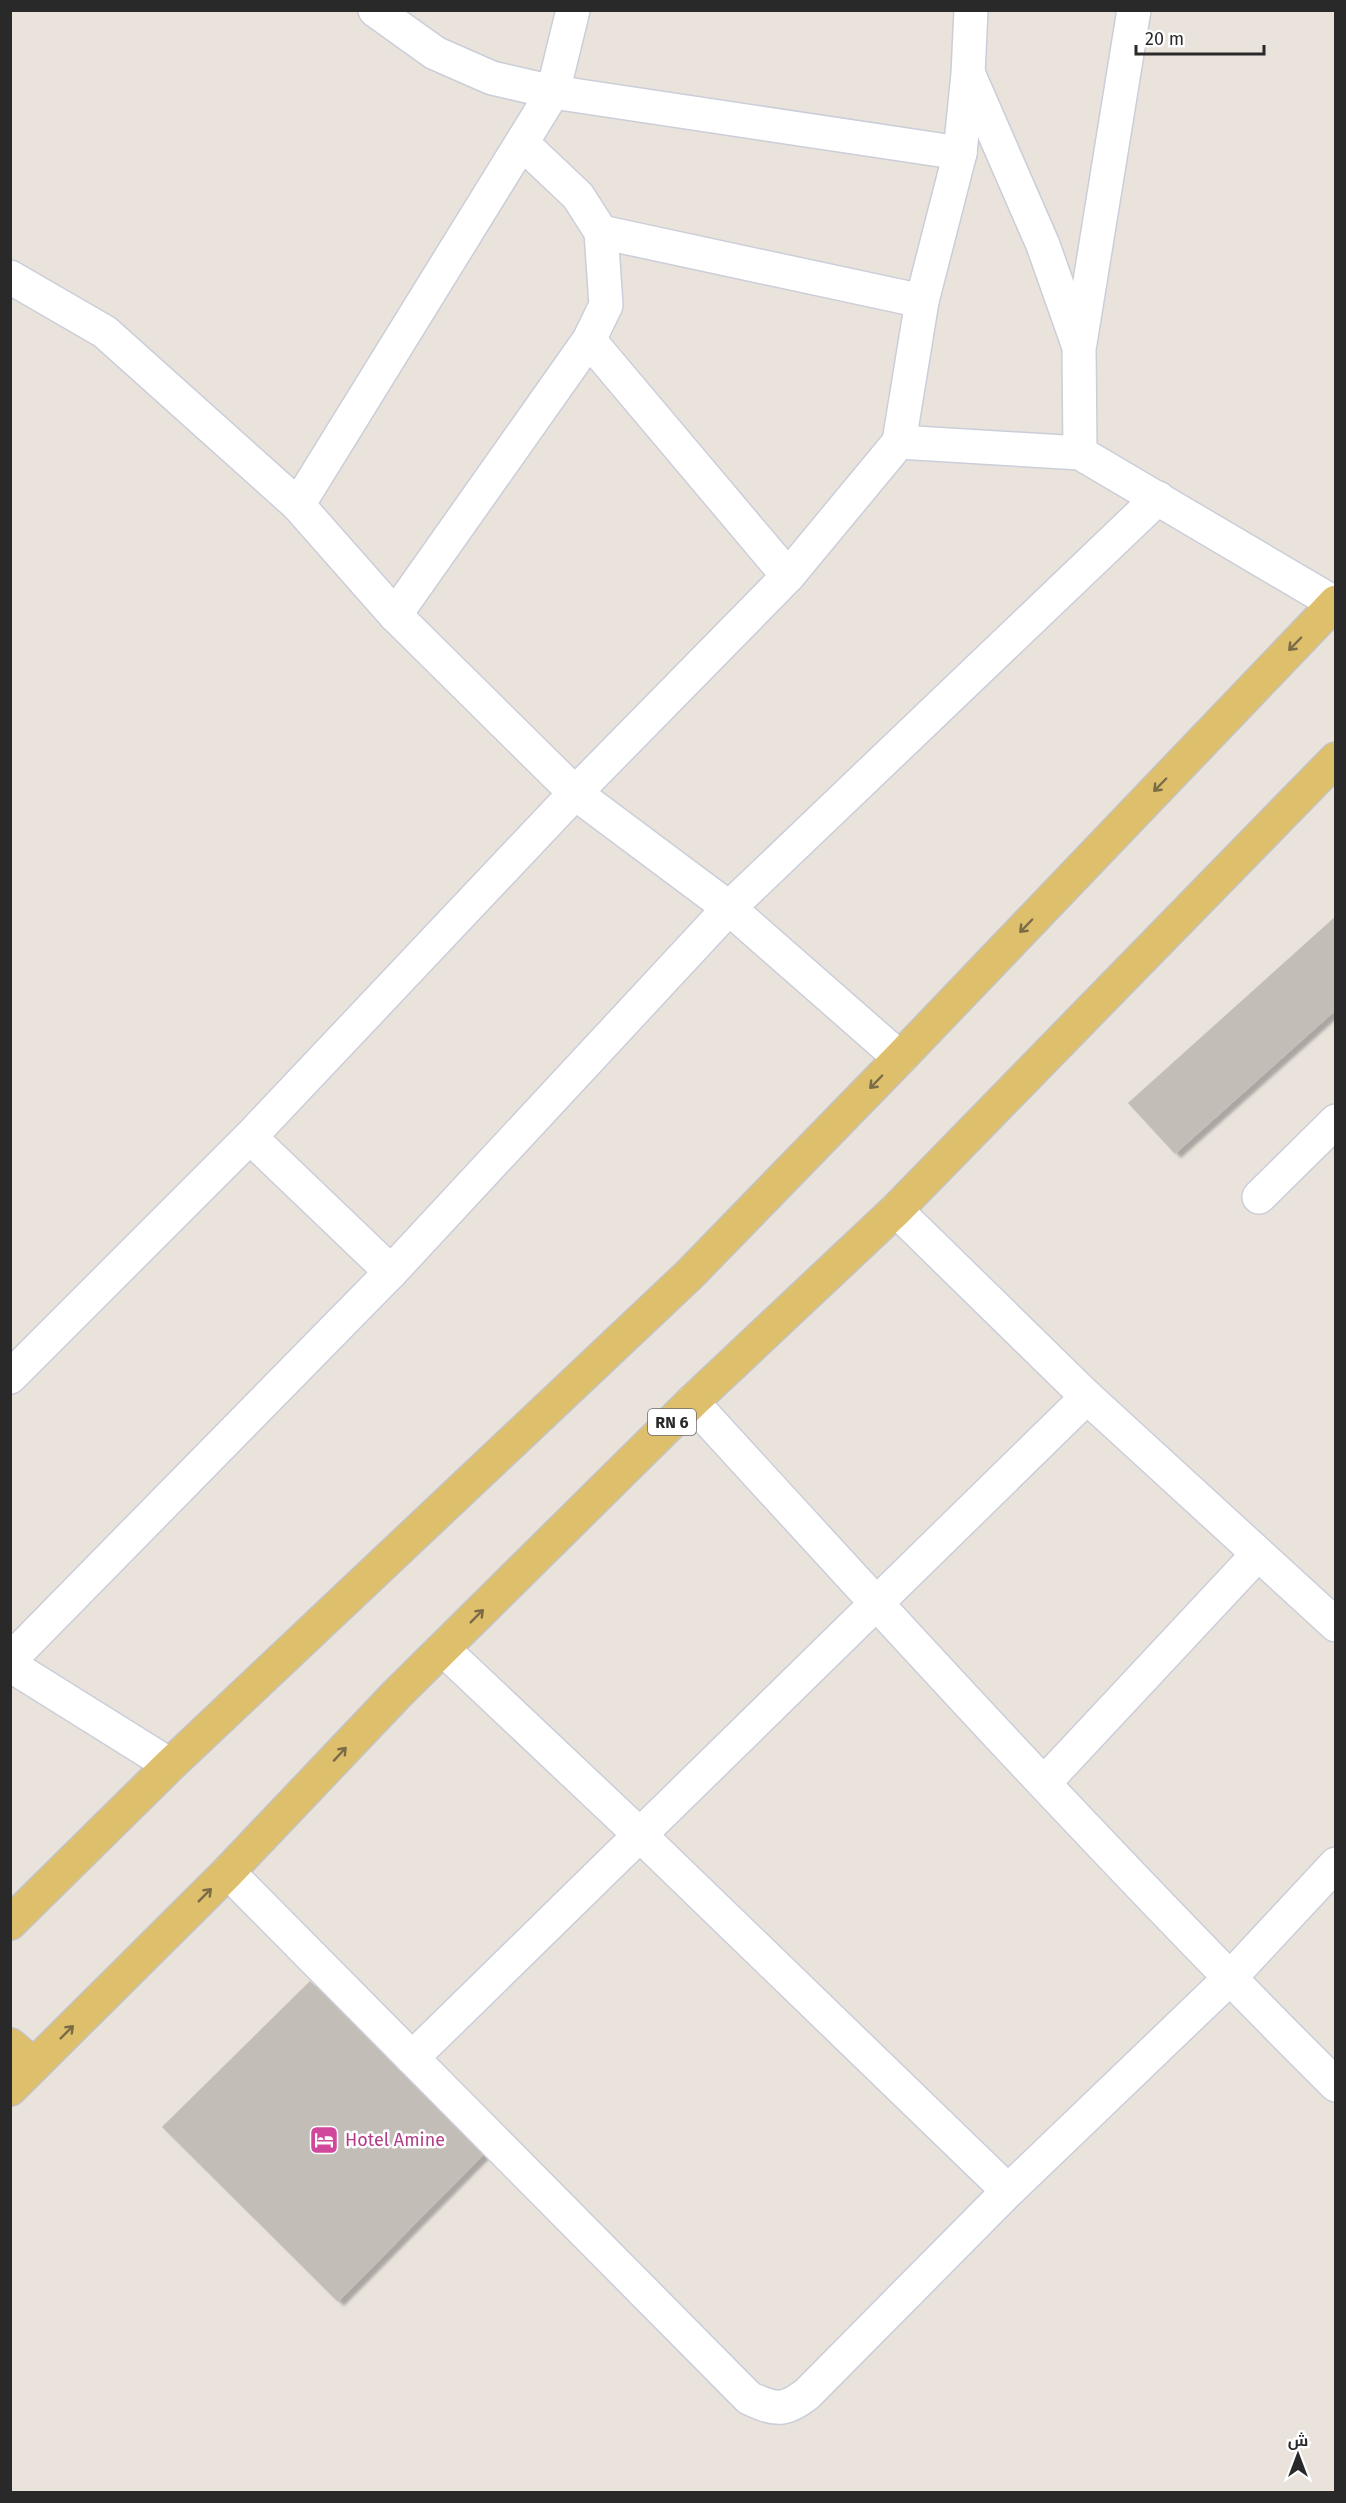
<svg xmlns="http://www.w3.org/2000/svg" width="1346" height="2503" viewBox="0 0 1346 2503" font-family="'Fira Sans',Cairo,sans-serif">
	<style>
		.building { fill: #c2beb7; stroke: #c4beb6; stroke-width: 1.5; filter: url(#shadow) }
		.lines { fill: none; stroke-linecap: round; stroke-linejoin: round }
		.minor-casing { stroke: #cbced9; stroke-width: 36 }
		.major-casing { stroke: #c3c3c3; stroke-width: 36 }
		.minor { stroke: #fff; stroke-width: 33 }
		.major { stroke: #debf6c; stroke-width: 33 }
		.oneway { stroke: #7a6c47 }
		.labels { text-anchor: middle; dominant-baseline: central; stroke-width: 5; stroke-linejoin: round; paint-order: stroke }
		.shield { fill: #fff; stroke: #696969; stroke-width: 1.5 }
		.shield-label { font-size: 16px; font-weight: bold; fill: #292929 }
		.hotel-label { font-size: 18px; fill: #b23c85; stroke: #fff; text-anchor: start }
	</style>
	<defs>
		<filter id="shadow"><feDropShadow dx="6" dy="4" stdDeviation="1.5" flood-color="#0004"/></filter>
	</defs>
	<rect width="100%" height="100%" fill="#e9e3dc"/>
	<!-- building -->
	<g class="building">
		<path d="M1336,917V1009L1175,1153L1129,1103Z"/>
		<path d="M310,1982L485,2152L338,2301L163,2127Z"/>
	</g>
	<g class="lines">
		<!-- minor casing -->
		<g class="minor-casing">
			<g id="minor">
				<path d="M375,10L435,53L492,78L553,92L960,153"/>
				<path d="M969,75L1043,245L1079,347L1080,453"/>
				<path d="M601,232L922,301"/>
				<path d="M10,277L105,332L298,505L395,615L575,793L729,908L900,1058"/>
				<path d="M589,340L788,576"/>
				<path d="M1080,343L1134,10"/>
				<path d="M899,442L1080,453L1336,604"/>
				<path d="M298,505L553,92L573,10"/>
				<path d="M395,615L589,340L606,305L601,232L578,196L522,143"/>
				<path d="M250,1137L391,1272"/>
				<path d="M1259,1197L1336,1121"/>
				<path d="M896,1210L1087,1397L1336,1625"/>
				<path d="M10,1377L250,1137L575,793L788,576L899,442L922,301L960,153L968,74L971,10"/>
				<path d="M692,1402C903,1633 1114,1864 1336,2085"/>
				<path d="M443,1649L640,1835L1008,2191"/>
				<path d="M10,1660L391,1272L729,908L1158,498"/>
				<path d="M10,1665L170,1765"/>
				<path d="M1045,1782L1258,1554"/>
				<path d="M228,1872L749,2398C775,2410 784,2412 807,2394L1008,2191L1229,1979L1336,1864"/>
				<path d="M412,2058L1087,1397"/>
			</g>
		</g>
		<!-- major casing -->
		<g class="major-casing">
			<g id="major">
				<path d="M10,1923L170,1765L689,1275L900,1058L1336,602"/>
				<path d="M10,2045L34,2065"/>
				<path d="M10,2089L228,1872L397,1694L692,1402L896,1210L1336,759"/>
			</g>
		</g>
		<!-- minor -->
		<use href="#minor" class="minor"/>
		<!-- major -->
		<use href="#major" class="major"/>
	</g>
	<!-- one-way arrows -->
	<defs><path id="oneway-shaft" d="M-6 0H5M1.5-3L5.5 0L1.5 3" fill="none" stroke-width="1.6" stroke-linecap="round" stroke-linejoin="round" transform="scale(1.5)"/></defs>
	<g class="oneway">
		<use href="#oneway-shaft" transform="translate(1295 644) rotate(134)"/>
		<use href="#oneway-shaft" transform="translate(1160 785) rotate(134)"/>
		<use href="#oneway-shaft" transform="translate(1026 926) rotate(134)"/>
		<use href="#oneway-shaft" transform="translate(876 1082) rotate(134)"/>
		<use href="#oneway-shaft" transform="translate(477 1616) rotate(-45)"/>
		<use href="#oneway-shaft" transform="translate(340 1754) rotate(-47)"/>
		<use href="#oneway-shaft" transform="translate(205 1895) rotate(-45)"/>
		<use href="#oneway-shaft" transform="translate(67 2032) rotate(-45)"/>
	</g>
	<!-- icons -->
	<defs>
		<g id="hotel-square" transform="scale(1.5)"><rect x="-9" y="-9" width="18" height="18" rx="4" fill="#d1479c" stroke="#fff"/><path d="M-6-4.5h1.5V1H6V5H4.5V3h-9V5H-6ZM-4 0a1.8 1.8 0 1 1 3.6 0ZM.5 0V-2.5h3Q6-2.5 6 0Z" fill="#fff"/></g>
	</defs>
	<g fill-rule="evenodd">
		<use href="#hotel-square" x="324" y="2140"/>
	</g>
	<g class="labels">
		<!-- shield labels -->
		<rect class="shield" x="648" y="1409" width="48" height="26" rx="4.5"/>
		<g class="shield-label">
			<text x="672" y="1422">RN 6</text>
		</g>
		<!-- hotel labels -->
		<g class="hotel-label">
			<text x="345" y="2140">Hotel Amine</text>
		</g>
	</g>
	<!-- border -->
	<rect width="1346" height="2503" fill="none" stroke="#292929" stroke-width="24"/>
	<!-- north arrow -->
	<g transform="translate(1298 2455)" stroke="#ffffff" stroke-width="4.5" paint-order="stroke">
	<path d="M0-4.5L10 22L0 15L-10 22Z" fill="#292929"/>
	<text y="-9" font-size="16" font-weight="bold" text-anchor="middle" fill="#292929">ش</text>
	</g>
	<!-- scale -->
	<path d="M1136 45v9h128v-9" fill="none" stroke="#292929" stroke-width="3"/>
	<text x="1145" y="45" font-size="18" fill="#292929" stroke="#ffffff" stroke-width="4.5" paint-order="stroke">20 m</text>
</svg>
